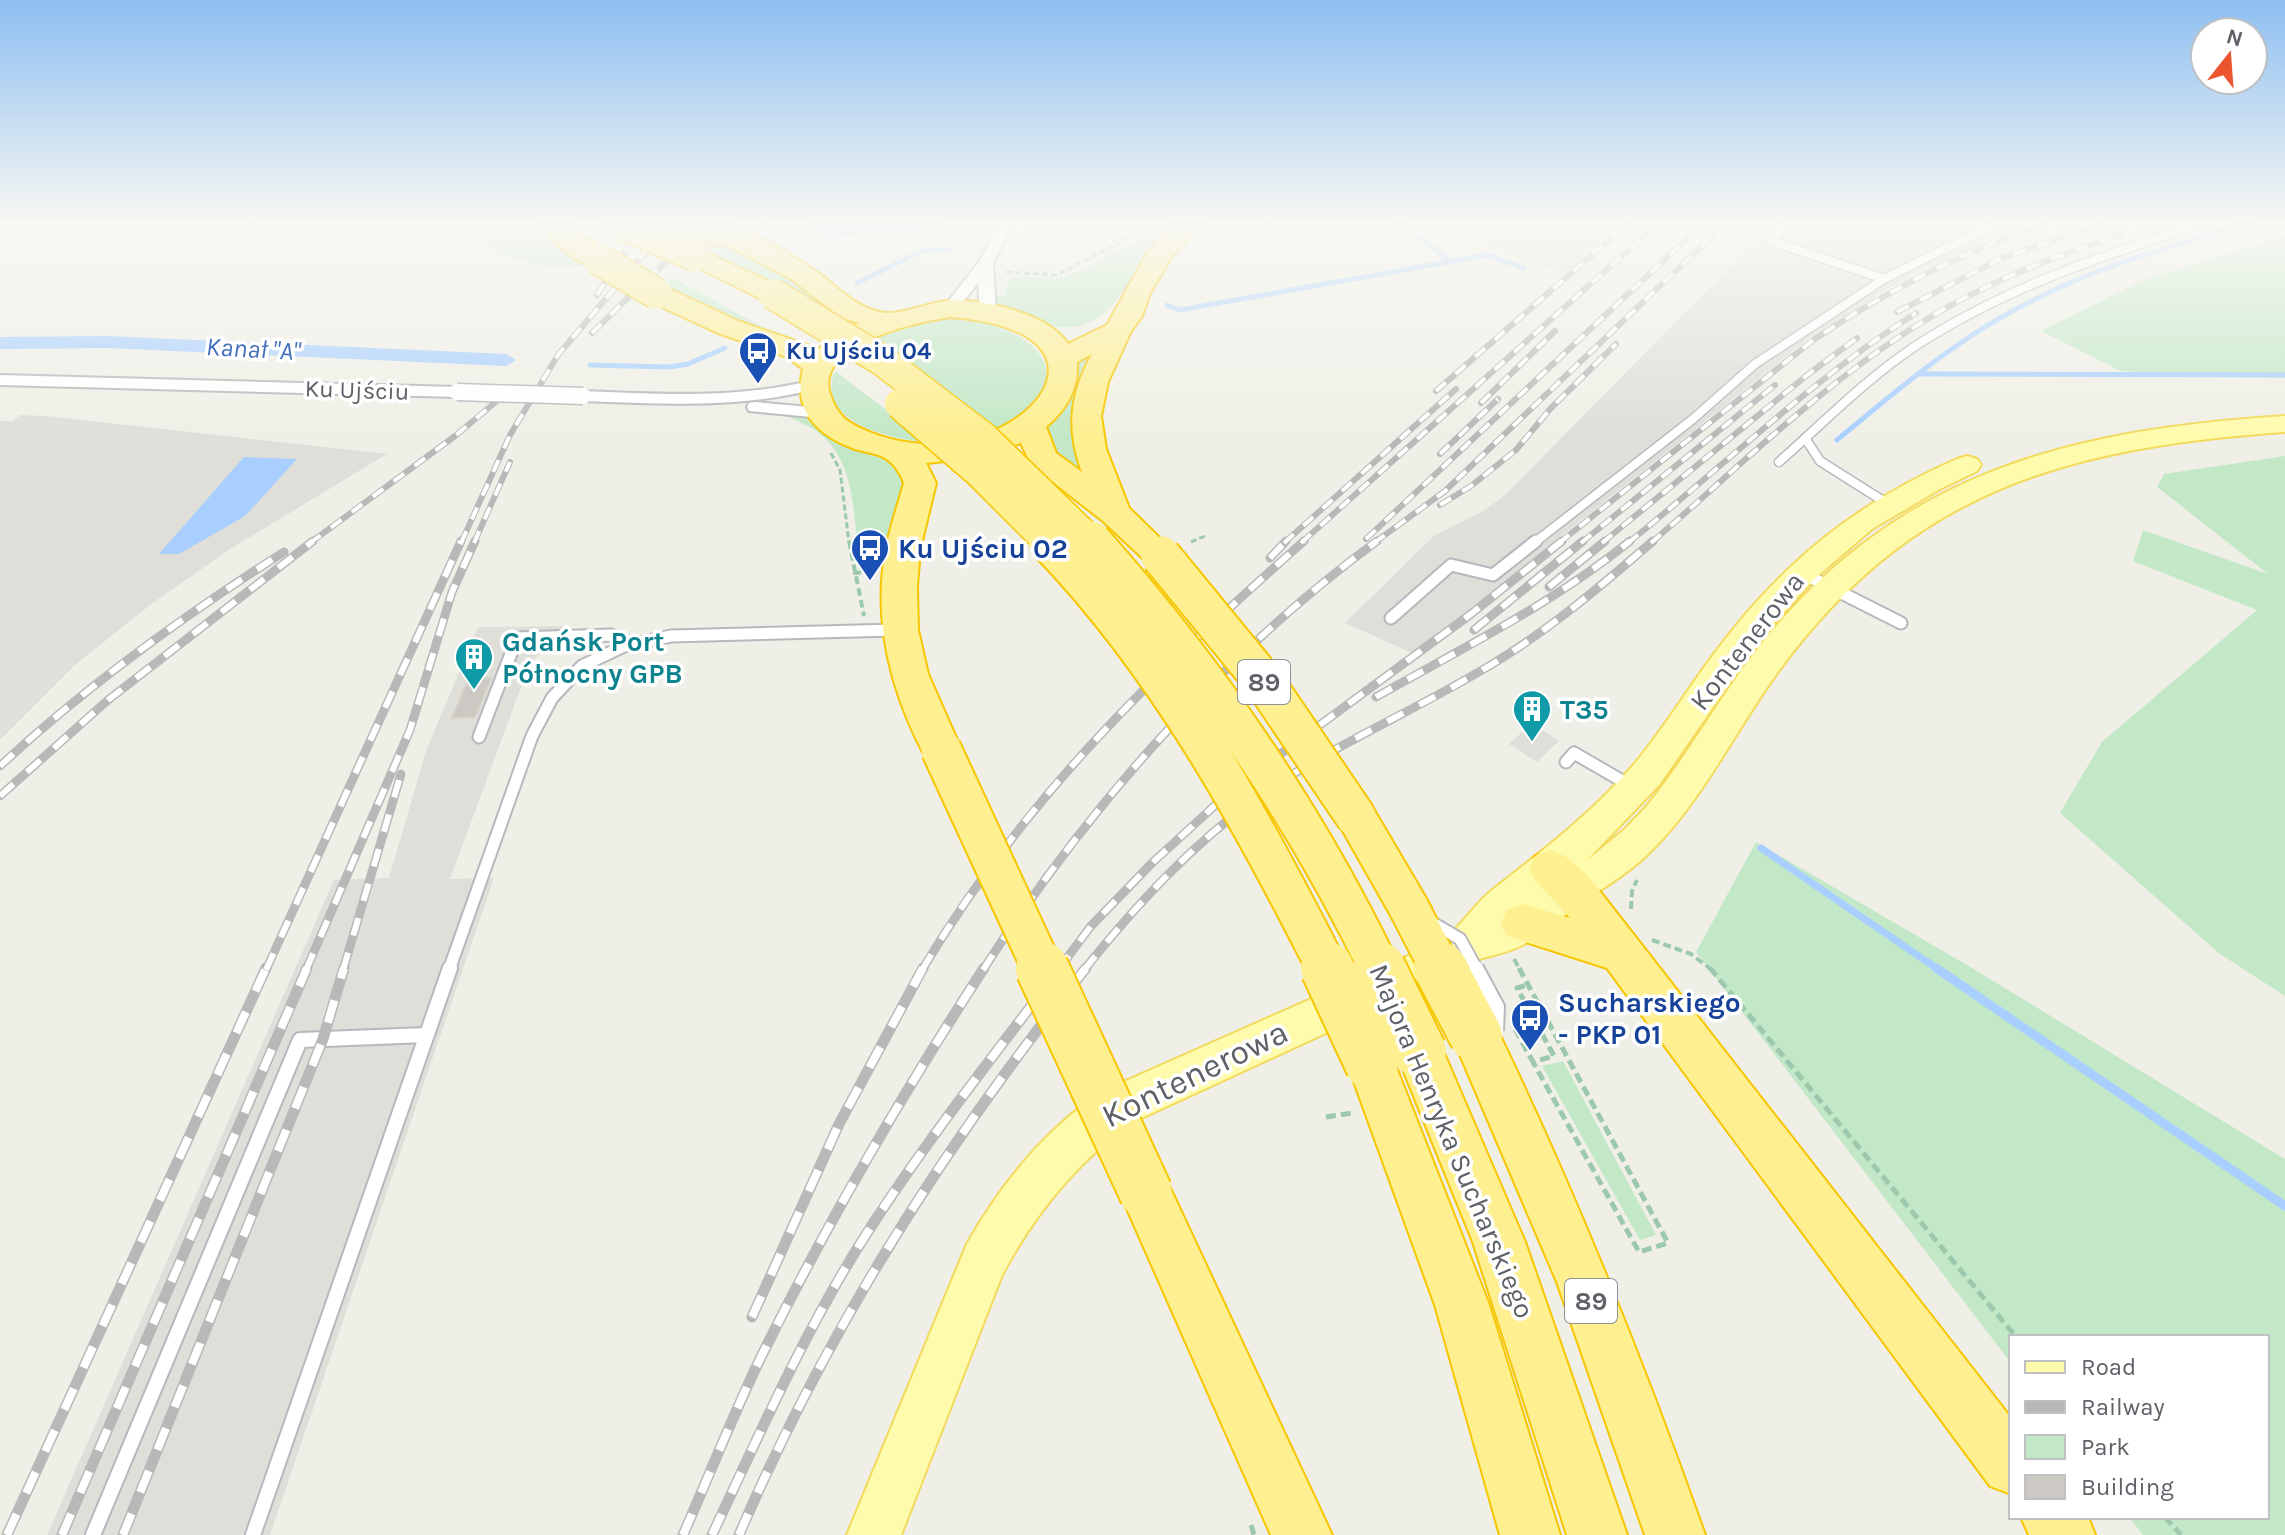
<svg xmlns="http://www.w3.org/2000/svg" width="2285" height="1535" viewBox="0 0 2285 1535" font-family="Karla,sans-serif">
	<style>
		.industrial { fill: #dfded9 }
		.green { fill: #c3e8c7 }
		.water { fill: #a8cfff }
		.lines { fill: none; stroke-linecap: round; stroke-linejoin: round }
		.stream-far2 { stroke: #a8cfff; stroke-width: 5 }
		.stream-far1 { stroke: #a8cfff; stroke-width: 7 }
		.stream { stroke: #a8cfff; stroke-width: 9 }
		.canal { fill: #a8cfff; fill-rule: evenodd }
		.building { fill: #ccc9c4; stroke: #d5d2c5; stroke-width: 2 }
		.lane-far2-casing { stroke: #b7b8bd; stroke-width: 11 }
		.lane-far1-casing { stroke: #b7b8bd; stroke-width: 15 }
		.lane-casing { stroke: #b7b8bd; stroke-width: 18 }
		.street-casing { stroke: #b7b8bd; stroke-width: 4 }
		.primary-casing { stroke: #f3da5d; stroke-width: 4 }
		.highway-casing { stroke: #f7c600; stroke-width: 4 }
		.path-far2 { stroke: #9cc9ae; stroke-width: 3; stroke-dasharray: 6 3; stroke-linecap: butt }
		.path-far1 { stroke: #9cc9ae; stroke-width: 4; stroke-dasharray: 8 4; stroke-linecap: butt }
		.path { stroke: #9cc9ae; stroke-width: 5; stroke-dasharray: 10 5; stroke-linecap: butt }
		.lane-far2 { stroke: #fff; stroke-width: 8 }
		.lane-far1 { stroke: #fff; stroke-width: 11 }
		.lane { stroke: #fff; stroke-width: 14 }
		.street { fill: #fff; fill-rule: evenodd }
		.primary { fill: #fffbad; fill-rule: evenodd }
		.highway { fill: #feef90; fill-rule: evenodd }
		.rail-far2-casing { stroke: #b7b8b8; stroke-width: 6 }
		.rail-far1-casing { stroke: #b7b8b8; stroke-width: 9 }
		.rail-casing { stroke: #b7b8b8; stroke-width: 11 }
		.rail-far2 { stroke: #fff; stroke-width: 4; stroke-dasharray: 13; stroke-linecap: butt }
		.rail-far1 { stroke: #fff; stroke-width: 6; stroke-dasharray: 18; stroke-linecap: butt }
		.rail { stroke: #fff; stroke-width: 8; stroke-dasharray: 23; stroke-linecap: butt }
		.lane-bridge-far1-casing { stroke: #b7b8bd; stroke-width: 15; stroke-linecap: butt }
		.lane-bridge-casing { stroke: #b7b8bd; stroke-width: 18; stroke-linecap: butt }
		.street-bridge-casing { stroke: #b7b8bd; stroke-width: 19; stroke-linecap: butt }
		.highway-bridge-far2-casing { stroke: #f7c600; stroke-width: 33; stroke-linecap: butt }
		.highway-bridge-far1-casing { stroke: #f7c600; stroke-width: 43; stroke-linecap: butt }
		.highway-bridge-casing { stroke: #f7c600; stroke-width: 56; stroke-linecap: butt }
		.lane-bridge-far1 { stroke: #fff; stroke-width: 11 }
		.lane-bridge { stroke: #fff; stroke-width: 14 }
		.street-bridge { stroke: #fff; stroke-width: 16 }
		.highway-bridge-far2 { stroke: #feef90; stroke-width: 30 }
		.highway-bridge-far1 { stroke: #feef90; stroke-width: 39 }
		.highway-bridge { stroke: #feef90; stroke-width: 52 }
		.labels { text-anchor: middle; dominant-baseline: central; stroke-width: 7; stroke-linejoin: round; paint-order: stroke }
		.far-transit-label { font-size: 24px; font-weight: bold; fill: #164399; stroke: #fff; text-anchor: start }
		.far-street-label { font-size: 24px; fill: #5e6167; stroke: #fff }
		.far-water-label { font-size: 26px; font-style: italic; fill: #4471bd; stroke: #fff }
		.shield { fill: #fff; stroke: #8e9095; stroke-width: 2 }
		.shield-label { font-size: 26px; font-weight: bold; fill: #5e6167 }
		.transit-label { font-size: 28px; font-weight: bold; fill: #164399; stroke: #fff; text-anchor: start }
		.culture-label { font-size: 28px; font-weight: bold; fill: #0d838f; stroke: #fff; text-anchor: start }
		.street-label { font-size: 28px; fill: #5e6167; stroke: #fff }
		.near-street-label { font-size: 34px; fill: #5e6167; stroke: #fff }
	</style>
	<rect width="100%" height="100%" fill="#f0efe7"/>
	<!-- industrial -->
	<g class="industrial">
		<path d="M1409,221H1626L1565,273Z"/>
		<path d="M1776,221H2049L1958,255L1886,290L1808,339L1414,654L1345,623L1435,535L1485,510L1506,494Z"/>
		<path d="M20,415L46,416L387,454L230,549L150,605L75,665L0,740V421H13Z"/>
		<path d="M563,626L557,648L541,653L530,663L450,879L494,878L270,1535H47L334,880L389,878L426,751L478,627Z"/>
		<path d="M1532,723L1559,741L1537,762L1509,744Z"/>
	</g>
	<!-- green -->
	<g class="green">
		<path d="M436,221H522L595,265L550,267L513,258Z"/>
		<path d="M1170,221H1180C1169,233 1156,245 1147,258C1113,305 1095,345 1029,319C1016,313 1000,310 992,298L1005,295L1008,280C1025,271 1045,283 1064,277C1099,266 1138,239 1170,221Z"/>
		<path d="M716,236L743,247L840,311L834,317L702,250Z"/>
		<path d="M2285,236V378L2121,371L2041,331L2144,280Z"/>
		<path d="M673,278L792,343L755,330L662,288Z"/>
		<path d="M941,318C1023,316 1101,376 995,429L868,337L885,330Z"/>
		<path d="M1102,344L1097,487L1058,461L1045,431L1062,409L1078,361Z"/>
		<path d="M835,371L928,442C894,440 813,423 835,371Z"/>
		<path d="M783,413L808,418L849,447L892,462L907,479L899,512L881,552H876L872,564L867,569H859C854,525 858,464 820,434C809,424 793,421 783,413Z"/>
		<path d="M2285,456V996L2220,954L2060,813L2102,742L2257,610L2133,561L2143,530L2268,574L2157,487L2164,474Z"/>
		<path d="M1756,842L1972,968L2285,1159V1535H2143L2129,1517H2267V1337H2011V1363L1696,952Z"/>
		<path d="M1563,1061L1656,1235L1640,1240L1542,1066Z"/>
	</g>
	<!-- water -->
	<g class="water">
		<path d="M809,221H946L934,231L827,237L809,230Z"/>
		<path d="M244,457L297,459L245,516L179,554H159Z"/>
	</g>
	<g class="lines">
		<!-- stream-far2 -->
		<g class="stream-far2">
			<path d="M1397,221L1452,262"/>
			<path d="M857,283L922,251L948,249"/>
			<path d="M1167,305L1180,310L1487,255L1524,268"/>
			<path d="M590,365L669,367L688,364L725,348"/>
			<path d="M1920,374L2285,375"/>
			<path d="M1837,440C1895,392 1953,342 2020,307C2094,267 2175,245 2255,221"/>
		</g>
		<!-- stream-far1 -->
		<path class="stream-far1" d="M1761,848L1939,970"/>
		<!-- stream -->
		<path class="stream" d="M1936,968L2285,1206"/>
		<!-- canal -->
		<path class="canal" d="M108,336L506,354L516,360L506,366L108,348L0,349V337Z"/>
	</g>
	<!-- building -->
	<path class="building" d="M469,678H491L475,717L452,718Z"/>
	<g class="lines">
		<!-- lane-far2 casing -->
		<g class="lane-far2-casing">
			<g id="lane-far2">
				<path d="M1790,221L1771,241L1884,279"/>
				<path d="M1805,438L1820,461L1888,504"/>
				<path d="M1779,462C1823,423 1865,380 1914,347C2005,287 2109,253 2212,221"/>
				<path d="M1534,543L1693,419L1755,364L1884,279L2001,221"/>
			</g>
		</g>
		<!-- lane-far1 casing -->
		<g class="lane-far1-casing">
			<g id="lane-far1">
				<path d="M1802,573L1901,623"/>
				<path d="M1391,618L1451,565L1493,575L1536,541"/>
				<path d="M479,737L517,638L611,635L634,644"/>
				<path d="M1566,762L1574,753L1631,786"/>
				<path d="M449,970L532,736L552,698L582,666L624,646L671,636L895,630"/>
			</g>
		</g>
		<!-- lane casing -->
		<g class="lane-casing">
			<g id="lane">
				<path d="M93,1535L300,1040L426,1035"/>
				<path d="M253,1535L450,968"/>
			</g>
		</g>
		<!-- street casing -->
		<g class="street-casing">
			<g id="street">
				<path d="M1001,221H1015L993,263L996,313L988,318L980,313L978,283L955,312H945L942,309L979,262Z"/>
				<path d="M0,375L457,387L465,392L457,397L0,385Z"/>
				<path d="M814,380L820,382L822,385L820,388C741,409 664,404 583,401L575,396L583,391C661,394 737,399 814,380Z"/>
				<path d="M755,402L821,408L829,413L821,418L749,411L747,407L749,403Z"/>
			</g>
		</g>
		<!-- primary casing -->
		<g class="primary-casing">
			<path id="primary" d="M2285,416V432C2073,447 1916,487 1783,665C1737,726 1705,798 1650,852C1628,874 1602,888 1577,906C1557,920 1540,938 1518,947C1503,954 1486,956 1471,962C1458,967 1446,976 1434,983L1133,1122C1077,1161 1034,1215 1002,1275L901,1535H847L967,1244C1001,1184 1044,1131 1101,1092L1406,957C1419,950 1436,944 1449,935C1462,925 1476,903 1491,891C1542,851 1593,813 1636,762C1664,728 1687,690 1714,654C1781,564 1854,504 1957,459L1967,456L1977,459L1981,465L1977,471L1940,489L1872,529L1814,579L1762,637L1659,785L1586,861L1625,829L1647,806C1688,755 1719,698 1759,647C1899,471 2070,430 2285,416Z"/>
		</g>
		<!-- highway casing -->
		<g class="highway-casing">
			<g id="highway">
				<path d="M540,221H566C578,239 600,242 611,259L607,265C579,272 554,242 540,221Z"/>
				<path d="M1177,221H1205L1172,256L1150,293L1142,316L1131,331L1108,382L1101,416L1106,449L1129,508L1178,556L1173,564L1161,568L1149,564L1103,521L1031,465L1021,443L974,458L926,463L936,483L920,549L917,586L918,630L928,674L961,749L955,760L941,764L927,760C892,695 872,623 886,549C890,527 898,505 904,483C901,474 894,463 885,458C877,453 864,452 855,449C816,435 793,411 803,369L787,357L718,333L647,300L643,294L647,288L657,286L667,288L738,321L807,345L816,351L843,330L860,323L842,318L791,279L712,237L708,231L712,225L721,223C747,230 791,254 814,270C836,285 858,311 886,313C904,314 927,303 946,301C981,298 1048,313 1068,344L1107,325L1148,252ZM950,317C1150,333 1006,485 872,433C849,424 838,418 830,394C814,344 917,322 950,317ZM1092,354C1070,394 1066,429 1082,472L1056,453L1046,427C1066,410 1079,389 1077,362Z"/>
				<path d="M696,248L783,288L787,294L783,300L773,302L763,300L687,262L683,256L687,250Z"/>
				<path d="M1356,800L1371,805L1424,895L1431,908L1424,921L1409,927L1394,921L1335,817L1341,805Z"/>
				<path d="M1550,850L1565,856L1587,875L2011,1418V1494L1990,1486L1607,968L1507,936L1501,923L1507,910L1523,904L1570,918L1535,880L1529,868L1535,856Z"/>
				<path d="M1476,1015L1493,1021C1574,1188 1643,1360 1705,1535H1645L1557,1282L1452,1036L1459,1021Z"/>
				<path d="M1420,1030L1437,1037L1525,1242L1627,1535H1567L1473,1242L1396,1052L1403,1037Z"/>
				<path d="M1372,1043L1389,1049L1489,1305L1560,1535H1500L1435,1305L1348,1065L1355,1049Z"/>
				<path d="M1146,1168L1164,1175L1332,1535H1271L1120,1193L1128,1175Z"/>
				<path d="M2021,1517H2088L2095,1535H2029Z"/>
			</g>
		</g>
		<!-- path-far2 -->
		<g class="path-far2">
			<path d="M1006,272L1057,275L1156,224"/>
			<path d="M831,453L840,470L849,543"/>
			<path d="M1191,542L1205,536"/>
		</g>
		<!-- path-far1 -->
		<g class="path-far1">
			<path d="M849,541L864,616"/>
			<path d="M853,573L871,572"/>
			<path d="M1631,909L1632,891L1637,880"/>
			<path d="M1652,940L1691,954L1712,970"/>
			<path d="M1514,959L1520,970"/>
		</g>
		<!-- path -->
		<g class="path">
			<path d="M1519,968L1668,1243L1639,1252L1533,1062"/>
			<path d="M1710,968L2016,1337"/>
			<path d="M1515,1029L1533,1062L1554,1056L1517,988L1527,985"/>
			<path d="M1326,1117L1352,1113"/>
			<path d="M2165,1517L2181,1535"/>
			<path d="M1251,1525L1254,1535"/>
		</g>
		<!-- lane-far2 -->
		<use href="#lane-far2" class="lane-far2"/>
		<!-- lane-far1 -->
		<use href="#lane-far1" class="lane-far1"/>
		<!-- lane -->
		<use href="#lane" class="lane"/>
		<!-- street -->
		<use href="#street" class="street"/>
		<!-- primary -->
		<use href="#primary" class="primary"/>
		<!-- highway -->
		<use href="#highway" class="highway"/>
		<!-- rail-far2 casing -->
		<g class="rail-far2-casing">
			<g id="rail-far2">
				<path d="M2045,233L2081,221"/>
				<path d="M667,241L688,221"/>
				<path d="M597,295L645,221"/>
				<path d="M1897,312L2002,258L2109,221"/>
				<path d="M592,333L652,274L717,221"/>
				<path d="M1436,391L1631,221"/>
				<path d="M1481,403L1555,331"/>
				<path d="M1440,454L1498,399"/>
				<path d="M1440,505L1471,486L1516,450L1551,408L1616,344"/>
				<path d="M1366,539L1706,221"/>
				<path d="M310,543L455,436L504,395"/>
				<path d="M461,543L510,435L558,355L672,221"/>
				<path d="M474,543L510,462"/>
				<path d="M1284,543L1456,389"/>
				<path d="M1301,543L1661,221"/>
				<path d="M1374,543L1445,491L1728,221"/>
				<path d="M1559,543L1812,341C1888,290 1967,249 2054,221"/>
				<path d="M1581,543L1775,385"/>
				<path d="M1602,543L1806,376L1857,338"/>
				<path d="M1628,543C1724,466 1811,380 1916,313"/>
				<path d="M1651,543C1739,467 1824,382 1924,321C1998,275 2082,246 2165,221"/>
			</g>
		</g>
		<!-- rail-far1 casing -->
		<g class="rail-far1-casing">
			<g id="rail-far1">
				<path d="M1270,558L1286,541"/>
				<path d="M1549,587L1605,541"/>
				<path d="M1474,630L1583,541"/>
				<path d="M1376,697C1463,648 1552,604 1630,541"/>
				<path d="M0,766C88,685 183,616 284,552"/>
				<path d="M0,796L108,700L313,541"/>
				<path d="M266,970L461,541"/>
				<path d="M306,970L410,730L452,592L475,541"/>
				<path d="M343,970L401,774"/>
				<path d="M922,970C1027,794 1153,675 1304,541"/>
				<path d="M983,970C1087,808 1221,656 1377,541"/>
				<path d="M1058,970L1091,926L1152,863L1234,788L1471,614L1562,541"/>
				<path d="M1084,970C1136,905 1193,843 1261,795C1333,745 1414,711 1489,666C1548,631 1601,586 1653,541"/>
			</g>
		</g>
		<!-- rail casing -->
		<g class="rail-casing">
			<g id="rail">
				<path d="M752,1317L839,1124L923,968"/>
				<path d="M7,1535L266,968"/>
				<path d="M62,1535L307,968"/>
				<path d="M123,1535L323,1039L344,968"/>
				<path d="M683,1535C709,1476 733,1415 761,1357C827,1223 903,1093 984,968"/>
				<path d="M712,1535C760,1433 806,1328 867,1233C926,1141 994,1055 1060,968"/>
				<path d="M739,1535C827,1330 946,1142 1086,968"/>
			</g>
		</g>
		<!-- rail-far2 -->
		<use href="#rail-far2" class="rail-far2"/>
		<!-- rail-far1 -->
		<use href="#rail-far1" class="rail-far1"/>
		<!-- rail -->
		<use href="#rail" class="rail"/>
		<!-- lane-bridge-far1 casing -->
		<g class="lane-bridge-far1-casing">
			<path id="lane-bridge-far1" d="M1431,922L1460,939L1477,970"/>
		</g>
		<!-- lane-bridge casing -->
		<g class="lane-bridge-casing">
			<path id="lane-bridge" d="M1476,968L1497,1007L1496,1031"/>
		</g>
		<!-- street-bridge casing -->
		<g class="street-bridge-casing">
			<path id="street-bridge" d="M457,392L583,396"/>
		</g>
		<!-- highway-bridge-far2 casing -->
		<g class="highway-bridge-far2-casing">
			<g id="highway-bridge-far2">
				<path d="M686,221L721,231"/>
				<path d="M621,224L696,256"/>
				<path d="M598,259L657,294"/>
				<path d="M773,294L883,361L984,438L1092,543"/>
				<path d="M900,404L979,472L1050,543"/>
			</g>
		</g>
		<!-- highway-bridge-far1 casing -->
		<g class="highway-bridge-far1-casing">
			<g id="highway-bridge-far1">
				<path d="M1048,541C1167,664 1251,818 1328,970"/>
				<path d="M1091,541C1207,672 1304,812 1380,970"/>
				<path d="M1161,556L1265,683L1356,817"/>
				<path d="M941,749L1043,970"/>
				<path d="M1409,908L1441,970"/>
			</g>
		</g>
		<!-- highway-bridge casing -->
		<g class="highway-bridge-casing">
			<g id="highway-bridge">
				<path d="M1042,968L1146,1193"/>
				<path d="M1327,968L1372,1065"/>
				<path d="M1379,968L1420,1052"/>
				<path d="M1440,968L1476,1036"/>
			</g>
		</g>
		<!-- lane-bridge-far1 -->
		<use href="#lane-bridge-far1" class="lane-bridge-far1"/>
		<!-- lane-bridge -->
		<use href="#lane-bridge" class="lane-bridge"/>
		<!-- street-bridge -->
		<use href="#street-bridge" class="street-bridge"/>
		<!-- highway-bridge-far2 -->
		<use href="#highway-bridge-far2" class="highway-bridge-far2"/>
		<!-- highway-bridge-far1 -->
		<use href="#highway-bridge-far1" class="highway-bridge-far1"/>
		<!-- highway-bridge -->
		<use href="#highway-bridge" class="highway-bridge"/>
	</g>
	<!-- sky -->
	<linearGradient id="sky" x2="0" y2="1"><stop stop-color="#8ebff1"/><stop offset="0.51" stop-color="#f8f8f4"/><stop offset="1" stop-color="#f8f8f4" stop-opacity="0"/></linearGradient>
	<rect width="2285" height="436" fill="url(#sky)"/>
	<!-- icons -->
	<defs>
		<g id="bus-pin" transform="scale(2)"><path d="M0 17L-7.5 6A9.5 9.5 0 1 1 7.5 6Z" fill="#1a4fb4" stroke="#fff"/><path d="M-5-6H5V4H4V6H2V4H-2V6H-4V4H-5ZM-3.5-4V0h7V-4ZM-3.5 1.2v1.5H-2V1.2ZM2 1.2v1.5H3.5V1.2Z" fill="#fff"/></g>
		<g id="building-pin" transform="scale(2)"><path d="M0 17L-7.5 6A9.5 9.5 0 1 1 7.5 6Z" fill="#0f9aa8" stroke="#fff"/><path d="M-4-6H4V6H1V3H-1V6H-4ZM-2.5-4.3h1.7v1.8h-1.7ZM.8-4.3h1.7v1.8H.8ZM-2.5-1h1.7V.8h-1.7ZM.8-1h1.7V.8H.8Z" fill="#fff"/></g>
	</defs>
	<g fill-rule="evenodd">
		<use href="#bus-pin" x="758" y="351"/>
		<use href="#bus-pin" x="870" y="548"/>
		<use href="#building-pin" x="474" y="657"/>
		<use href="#building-pin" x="1532" y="709"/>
		<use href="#bus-pin" x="1530" y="1018"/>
	</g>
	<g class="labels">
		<!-- far-transit labels -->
		<g class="far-transit-label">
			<text x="786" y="351">Ku Ujściu 04</text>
		</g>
		<!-- far-street labels -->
		<g class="far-street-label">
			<text transform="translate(357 390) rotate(2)">Ku Ujściu</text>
		</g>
		<!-- far-water labels -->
		<g class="far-water-label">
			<text transform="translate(253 349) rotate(3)">Kanał "A"</text>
		</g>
		<!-- shield labels -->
		<g class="shield">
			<rect x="1238" y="660" width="52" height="44" rx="6"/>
			<rect x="1565" y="1279" width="52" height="44" rx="6"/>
		</g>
		<g class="shield-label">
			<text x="1264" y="682">89</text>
			<text x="1591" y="1301">89</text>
		</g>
		<!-- transit labels -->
		<g class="transit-label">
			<text x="898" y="548">Ku Ujściu 02</text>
			<text x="1558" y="1002">Sucharskiego<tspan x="1558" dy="32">- PKP 01</tspan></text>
		</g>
		<!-- culture labels -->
		<g class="culture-label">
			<text x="502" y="641">Gdańsk Port<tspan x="502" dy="32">Północny GPB</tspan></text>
			<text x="1560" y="709">T35</text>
		</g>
		<!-- street labels -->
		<g class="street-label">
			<text transform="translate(1747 641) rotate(-52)">Kontenerowa</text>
			<text transform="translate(1452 1141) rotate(67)">Majora Henryka Sucharskiego</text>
		</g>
		<!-- near-street labels -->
		<g class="near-street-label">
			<text transform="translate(1195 1074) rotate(-26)">Kontenerowa</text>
		</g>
	</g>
	<!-- legend -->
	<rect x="2009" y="1335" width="260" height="184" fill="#ffffff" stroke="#bfc0c2" stroke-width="2"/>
	<rect x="2025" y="1361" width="40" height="12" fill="#fffbad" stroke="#bfc0c2" stroke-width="2"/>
	<text x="2081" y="1375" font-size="24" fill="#5e6167">Road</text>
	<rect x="2025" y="1401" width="40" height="12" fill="#b7b8b8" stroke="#bfc0c2" stroke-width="2"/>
	<text x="2081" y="1415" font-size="24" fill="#5e6167">Railway</text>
	<rect x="2025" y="1435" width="40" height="24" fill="#c3e8c7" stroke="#bfc0c2" stroke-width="2"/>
	<text x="2081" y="1455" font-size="24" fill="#5e6167">Park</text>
	<rect x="2025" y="1475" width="40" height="24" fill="#ccc9c4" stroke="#bfc0c2" stroke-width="2"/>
	<text x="2081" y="1495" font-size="24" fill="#5e6167">Building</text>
	<!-- north arrow -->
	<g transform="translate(2229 56) rotate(17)"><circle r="38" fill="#ffffff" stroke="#bfc0c2" stroke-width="2"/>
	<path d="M0-6L14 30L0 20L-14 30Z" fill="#eb5631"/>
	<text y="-12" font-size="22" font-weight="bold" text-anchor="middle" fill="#5e6167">N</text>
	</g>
</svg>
